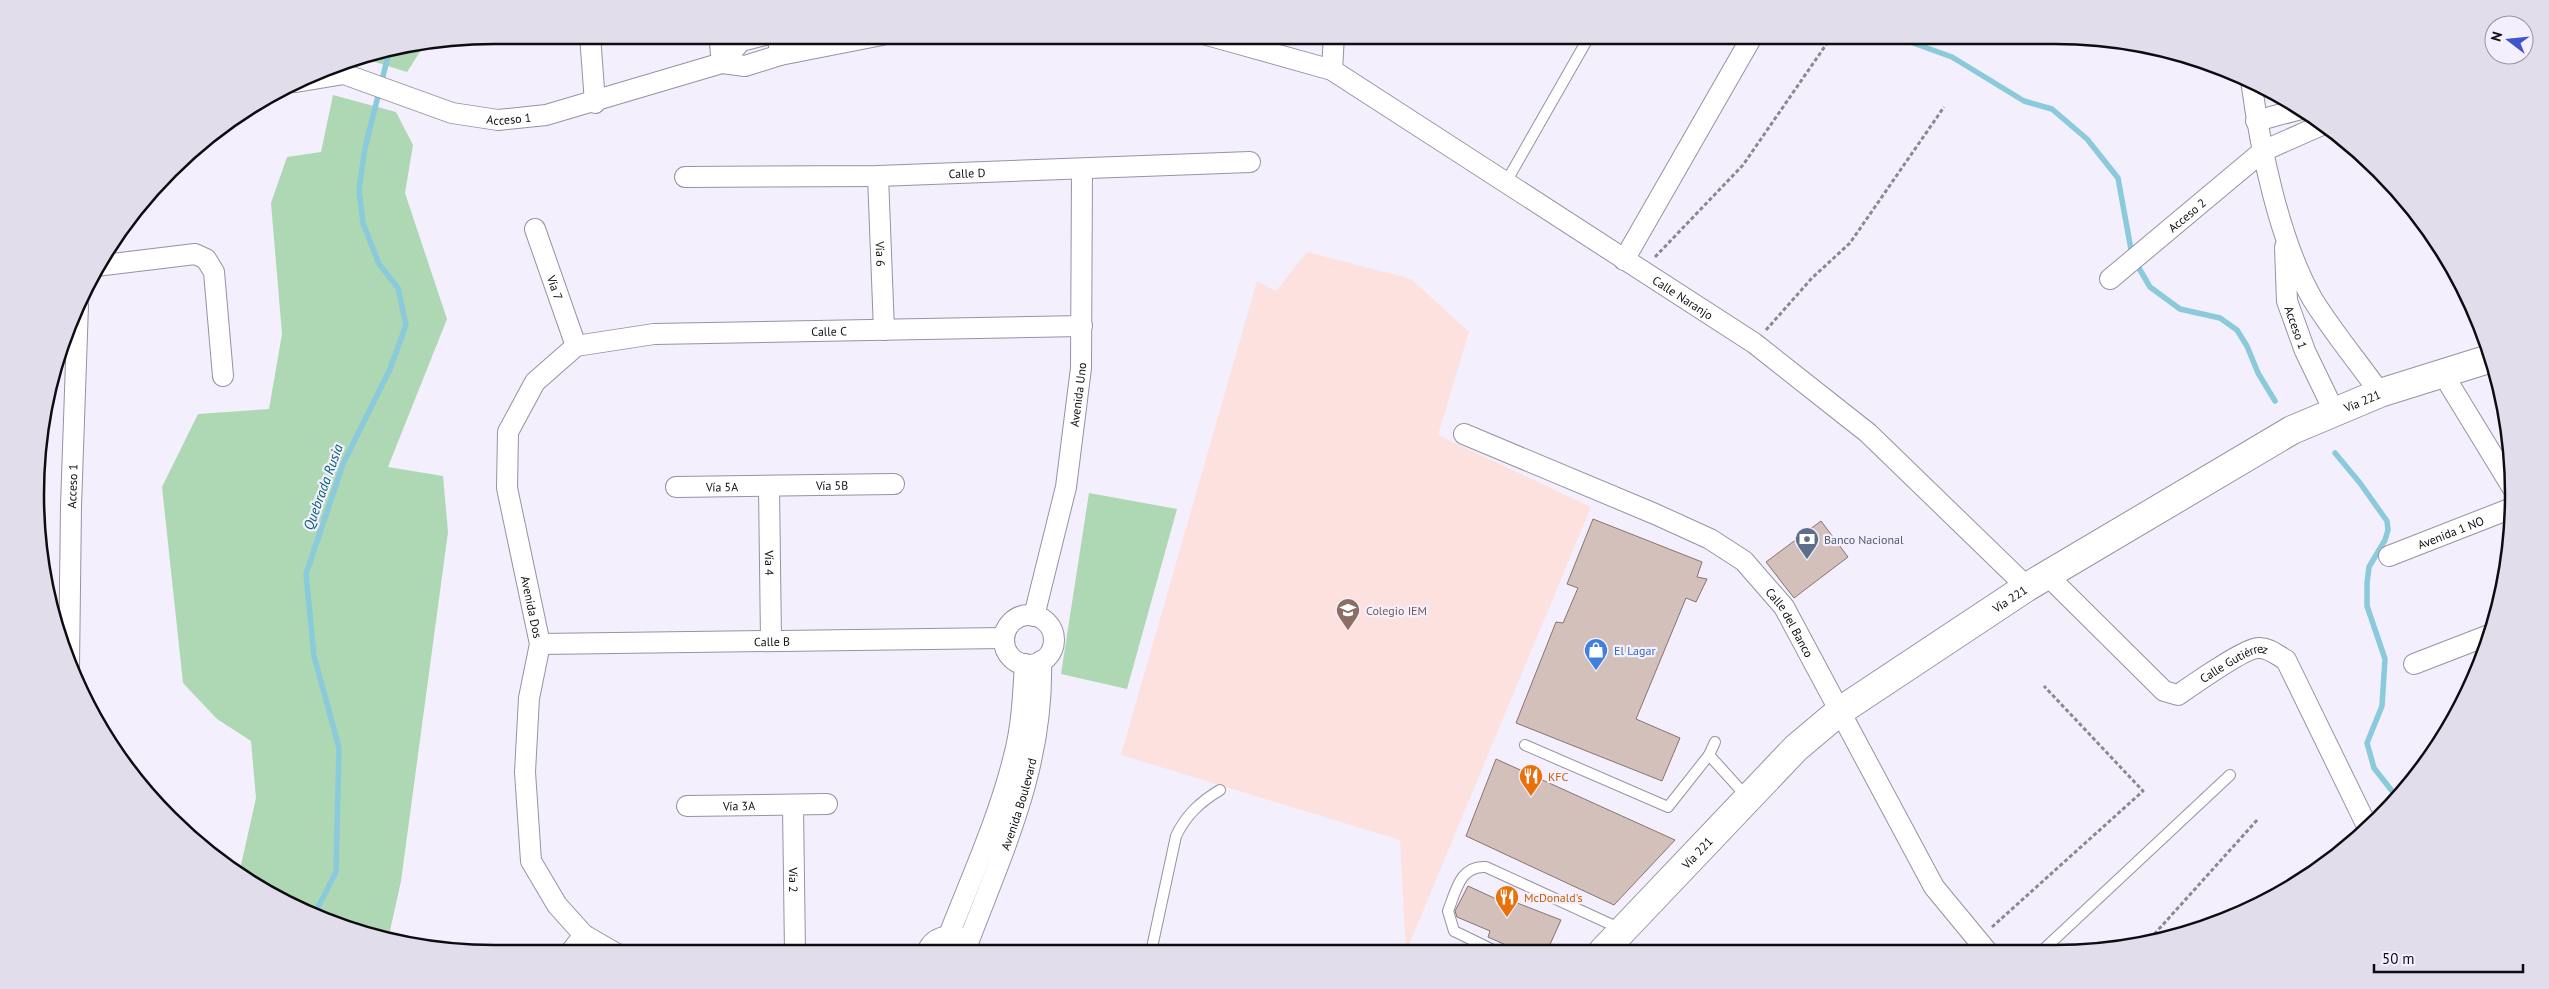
<svg xmlns="http://www.w3.org/2000/svg" width="2549" height="989" viewBox="0 0 2549 989" font-family="'PT Sans',sans-serif">
	<style>
		.education { fill: #fce1de }
		.green { fill: #add8b3 }
		.lines { fill: none; stroke-linecap: round; stroke-linejoin: round }
		.stream { stroke: #8acada; stroke-width: 5.5 }
		.building { fill: #d3c0ba; stroke: #86746f }
		.service-casing { stroke: #9792a1; stroke-width: 12 }
		.minor-casing { stroke: #9792a1; stroke-width: 22 }
		.secondary-casing { stroke: #9792a1; stroke-width: 30 }
		.path { stroke: #8b8891; stroke-width: 3; stroke-dasharray: 4 2.5; stroke-linecap: butt }
		.service { stroke: #fff; stroke-width: 10 }
		.minor { stroke: #fff; stroke-width: 20 }
		.secondary { stroke: #fff; stroke-width: 28 }
		.labels { text-anchor: middle; dominant-baseline: central; stroke-width: 4.5; stroke-linejoin: round; paint-order: stroke }
		.street-label { font-size: 12px; fill: #0e0c11; stroke: #f4effd }
		.service-label { font-size: 12px; fill: #4e5e75; stroke: #f4effd; text-anchor: start }
		.education-label { font-size: 12px; fill: #785e54; stroke: #f4effd; text-anchor: start }
		.shop-label { font-size: 12px; fill: #366cbe; stroke: #f4effd; text-anchor: start }
		.food-label { font-size: 12px; fill: #c56008; stroke: #f4effd; text-anchor: start }
		.water-label { font-size: 14px; font-style: italic; fill: #036172; stroke: #f4effd }
		.rim { fill: none; stroke: #0e0c11; stroke-width: 2.5 }
	</style>
	<rect width="100%" height="100%" fill="#f4effd"/>
	<!-- education -->
	<path class="education" d="M1307,252L1411,279L1469,332L1438,435L1591,507L1406,952L1400,840L1121,755L1257,281L1276,291Z"/>
	<!-- green -->
	<g class="green">
		<path d="M423,47L407,72L359,57Z"/>
		<path d="M333,95L396,112L413,145L405,193L447,319L388,467L443,476L448,532L401,881L388,940L375,938L292,907L239,874L256,798L251,741L217,719L183,683L162,487L198,414L269,409L282,334L271,203L287,157L321,152Z"/>
		<path d="M1089,493L1177,509L1127,689L1061,674Z"/>
	</g>
	<g class="lines">
		<!-- stream -->
		<g class="stream">
			<path d="M1891,35L1952,57L2024,101L2052,109L2087,139L2118,178L2132,255"/>
			<path d="M2136,263L2150,287L2180,309L2220,318L2237,330L2247,346L2258,373L2275,401"/>
			<path d="M2335,453L2360,483L2387,521L2388,530L2385,540L2369,567L2367,583V606L2385,659L2382,706L2367,743L2374,768L2396,796"/>
			<path d="M314,915L336,872L339,748L314,656L306,574L343,464L390,369L406,325L398,288L379,264L363,223L359,189L365,148L389,52"/>
		</g>
	</g>
	<!-- building -->
	<g class="building">
		<path d="M1593,519L1702,562L1697,577L1707,579L1696,602L1686,598L1636,719L1680,738L1662,781L1516,723L1556,622L1563,623L1578,588L1567,584Z"/>
		<path d="M1821,521L1848,557L1794,598L1766,562Z"/>
		<path d="M1496,759L1675,840L1614,905L1466,836Z"/>
		<path d="M1468,886L1505,903L1507,899L1561,920L1547,951H1519L1488,937L1490,931L1457,917L1455,911Z"/>
	</g>
	<g class="lines">
		<!-- service casing -->
		<g class="service-casing">
			<g id="service">
				<path d="M1505,184L1590,35"/>
				<path d="M1525,745L1668,807L1709,755L1747,797"/>
				<path d="M1709,755L1715,742"/>
				<path d="M2043,950L2230,775"/>
				<path d="M1151,952L1176,836C1186,815 1200,802 1220,790"/>
				<path d="M1497,952L1454,931L1448,911C1456,891 1460,865 1486,867L1621,929"/>
			</g>
		</g>
		<!-- minor casing -->
		<g class="minor-casing">
			<g id="minor">
				<path d="M590,35L595,103"/>
				<path d="M719,35L722,63"/>
				<path d="M778,35L780,55L882,35"/>
				<path id="s1" d="M1207,35L1332,70L1754,343L1868,433L2027,587"/>
				<path d="M722,63L741,41L765,35"/>
				<path d="M1332,70L1334,35"/>
				<path d="M2251,80C2260,147 2279,241 2313,300C2333,332 2358,362 2380,393"/>
				<path id="s2" d="M296,82L344,74L452,113L498,120L546,115L722,63L745,66L780,55"/>
				<path d="M2256,121L2301,109"/>
				<path id="s3" d="M878,176L884,330"/>
				<path id="s4" d="M685,177L878,176L1250,162"/>
				<path id="s5" d="M535,229L576,346"/>
				<path id="s6" d="M2285,247L2287,301L2305,351L2334,411"/>
				<path d="M1624,260L1753,35"/>
				<path d="M96,266L195,254L206,259L214,272L223,376"/>
				<path id="s7" d="M2110,279L2263,151L2324,124"/>
				<path id="s8" d="M576,346L535,382L508,432L507,488L540,644L529,698L525,772L531,861L557,905L584,935L617,954"/>
				<path id="s9" d="M576,346L654,334L1082,326"/>
				<path d="M2443,374L2512,487"/>
				<path id="s10" d="M1464,434L1655,514L1710,539L1744,561L1784,607L1934,887L1986,950"/>
				<path id="s11" d="M676,487L894,484"/>
				<path id="s12" d="M769,487L771,640"/>
				<path id="s13" d="M2389,556L2512,508"/>
				<path id="s14" d="M2047,575L2164,691L2178,695C2191,686 2245,648 2258,648C2268,647 2277,655 2286,660L2368,828"/>
				<circle cx="1029" cy="640" r="25"/>
				<path id="s15" d="M1034,616L1066,487L1081,368L1082,169"/>
				<path id="s16" d="M540,644L1004,638"/>
				<path d="M2414,664L2489,635"/>
				<path id="s17" d="M69,667L71,506L78,305"/>
				<path id="s18" d="M687,806L827,804"/>
				<path id="s19" d="M793,806L795,953"/>
				<path d="M949,935C972,876 999,817 1014,756C1022,726 1023,695 1025,664"/>
				<path id="s20" d="M968,943C1004,848 1044,765 1041,661"/>
				<path d="M927,953C932,937 947,934 962,938"/>
				<path d="M569,954L584,935"/>
			</g>
		</g>
		<!-- secondary casing -->
		<g class="secondary-casing">
			<g id="secondary">
				<path id="s21" d="M1603,951L1796,748L1840,711L2027,587L2292,430L2380,393L2492,358"/>
			</g>
		</g>
		<!-- path -->
		<g class="path">
			<path d="M1655,257L1743,165L1830,39"/>
			<path d="M1766,330L1812,278L1850,243L1944,107"/>
			<path d="M1992,927L2143,791L2044,686"/>
			<path d="M2150,939L2258,819"/>
		</g>
		<!-- service -->
		<use href="#service" class="service"/>
		<!-- minor -->
		<use href="#minor" class="minor"/>
		<!-- secondary -->
		<use href="#secondary" class="secondary"/>
	</g>
	<!-- icons -->
	<defs>
		<g id="bank-pin" transform="scale(1.25)"><path d="M0 17L-7.5 6A9.5 9.5 0 1 1 7.5 6Z" fill="#5c6f8a" stroke="#f4effd"/><path d="M-6-4H6V4H-6ZM0-2.3a2.3 2.3 0 1 0 0 4.6a2.3 2.3 0 1 0 0-4.6Z" fill="#fff"/></g>
		<g id="school-pin" transform="scale(1.25)"><path d="M0 17L-7.5 6A9.5 9.5 0 1 1 7.5 6Z" fill="#8d6e63" stroke="#f4effd"/><path d="M0-5L7-2L0 1L-7-2ZM-4 1L0 2.5L4 1V4Q0 6-4 4Z" fill="#fff"/></g>
		<g id="shop-pin" transform="scale(1.25)"><path d="M0 17L-7.5 6A9.5 9.5 0 1 1 7.5 6Z" fill="#3f7fe0" stroke="#f4effd"/><path d="M-5-2.5h2.3a2.7 3.5 0 0 1 5.4 0H5L5.5 6h-11ZM-1.5-2.5h3a1.5 2.3 0 0 0-3 0Z" fill="#fff"/></g>
		<g id="restaurant-pin" transform="scale(1.25)"><path d="M0 17L-7.5 6A9.5 9.5 0 1 1 7.5 6Z" fill="#e8710a" stroke="#f4effd"/><path d="M-5-6h1v4h1v-4h1v4h1v-4h1v5L-1.5 .5V6h-2V.5L-5-1ZM5-6V6H3V1.5H1.5Q1.5-4 5-6Z" fill="#fff"/></g>
	</defs>
	<g fill-rule="evenodd">
		<use href="#bank-pin" x="1807" y="539"/>
		<use href="#school-pin" x="1348" y="610"/>
		<use href="#shop-pin" x="1596" y="650"/>
		<use href="#restaurant-pin" x="1531" y="776"/>
		<use href="#restaurant-pin" x="1507" y="897"/>
	</g>
	<g class="labels">
		<!-- street labels -->
		<g class="street-label">
			<text stroke="none"><textPath href="#s2" startOffset="221">Acceso 1</textPath></text>
			<text stroke="none"><textPath href="#s4" startOffset="282">Calle D</textPath></text>
			<text stroke="none"><textPath href="#s7" startOffset="100">Acceso 2</textPath></text>
			<text stroke="none"><textPath href="#s3" startOffset="78">Vía 6</textPath></text>
			<text stroke="none"><textPath href="#s5" startOffset="62">Vía 7</textPath></text>
			<text stroke="none"><textPath href="#s1" startOffset="548">Calle Naranjo</textPath></text>
			<text stroke="none"><textPath href="#s6" startOffset="82">Acceso 1</textPath></text>
			<text stroke="none"><textPath href="#s9" startOffset="254">Calle C</textPath></text>
			<text stroke="none"><textPath href="#s15" startOffset="226">Avenida Uno</textPath></text>
			<text stroke="none"><textPath href="#s21" startOffset="946">Vía 221</textPath></text>
			<text stroke="none"><textPath href="#s17" startOffset="181">Acceso 1</textPath></text>
			<text stroke="none"><textPath href="#s11" startOffset="156">Vía 5B</textPath></text>
			<text stroke="none"><textPath href="#s11" startOffset="46">Vía 5A</textPath></text>
			<text stroke="none"><textPath href="#s13" startOffset="66">Avenida 1 NO</textPath></text>
			<text stroke="none"><textPath href="#s12" startOffset="76">Vía 4</textPath></text>
			<text stroke="none"><textPath href="#s21" startOffset="541">Vía 221</textPath></text>
			<text stroke="none"><textPath href="#s8" startOffset="289">Avenida Dos</textPath></text>
			<text stroke="none"><textPath href="#s10" startOffset="385">Calle del Banco</textPath></text>
			<text stroke="none"><textPath href="#s16" startOffset="232">Calle B</textPath></text>
			<text stroke="none"><textPath href="#s14" startOffset="245">Calle Gutiérrez</textPath></text>
			<text stroke="none"><textPath href="#s20" startOffset="148">Avenida Boulevard</textPath></text>
			<text stroke="none"><textPath href="#s18" startOffset="52">Vía 3A</textPath></text>
			<text stroke="none"><textPath href="#s21" startOffset="136">Vía 221</textPath></text>
			<text stroke="none"><textPath href="#s19" startOffset="74">Vía 2</textPath></text>
		</g>
		<!-- service labels -->
		<g class="service-label">
			<text x="1824" y="539">Banco Nacional</text>
		</g>
		<!-- education labels -->
		<g class="education-label">
			<text x="1366" y="610">Colegio IEM</text>
		</g>
		<!-- shop labels -->
		<g class="shop-label">
			<text x="1614" y="650">El Lagar</text>
		</g>
		<!-- food labels -->
		<g class="food-label">
			<text x="1548" y="776">KFC</text>
			<text x="1524" y="897">McDonald's</text>
		</g>
		<!-- water labels -->
		<g class="water-label">
			<text transform="translate(323 487) rotate(-70)">Quebrada Rusia</text>
		</g>
	</g>
	<!-- crop -->
	<path d="M0 0H2549V989H0ZM494 44H2055A450 450 0 0 1 2505 494V495A450 450 0 0 1 2055 945H494A450 450 0 0 1 44 495V494A450 450 0 0 1 494 44Z" fill="#e2ddea" fill-rule="evenodd"/>
	<path class="rim" d="M494 44H2055A450 450 0 0 1 2505 494V495A450 450 0 0 1 2055 945H494A450 450 0 0 1 44 495V494A450 450 0 0 1 494 44Z"/>
	<!-- north arrow -->
	<g transform="translate(2509 40) rotate(286)"><circle r="24" fill="#f4effd" stroke="#98949f"/>
	<path d="M0-4L9 19L0 12L-9 19Z" fill="#3e56c9"/>
	<text y="-8" font-size="14" font-weight="bold" text-anchor="middle" fill="#0e0c11">N</text>
	</g>
	<!-- scale -->
	<path d="M2374 964v8h149v-8" fill="none" stroke="#0e0c11" stroke-width="2.5"/>
	<text x="2382" y="964" font-size="15" fill="#0e0c11" stroke="#f4effd" stroke-width="4" paint-order="stroke">50 m</text>
</svg>
